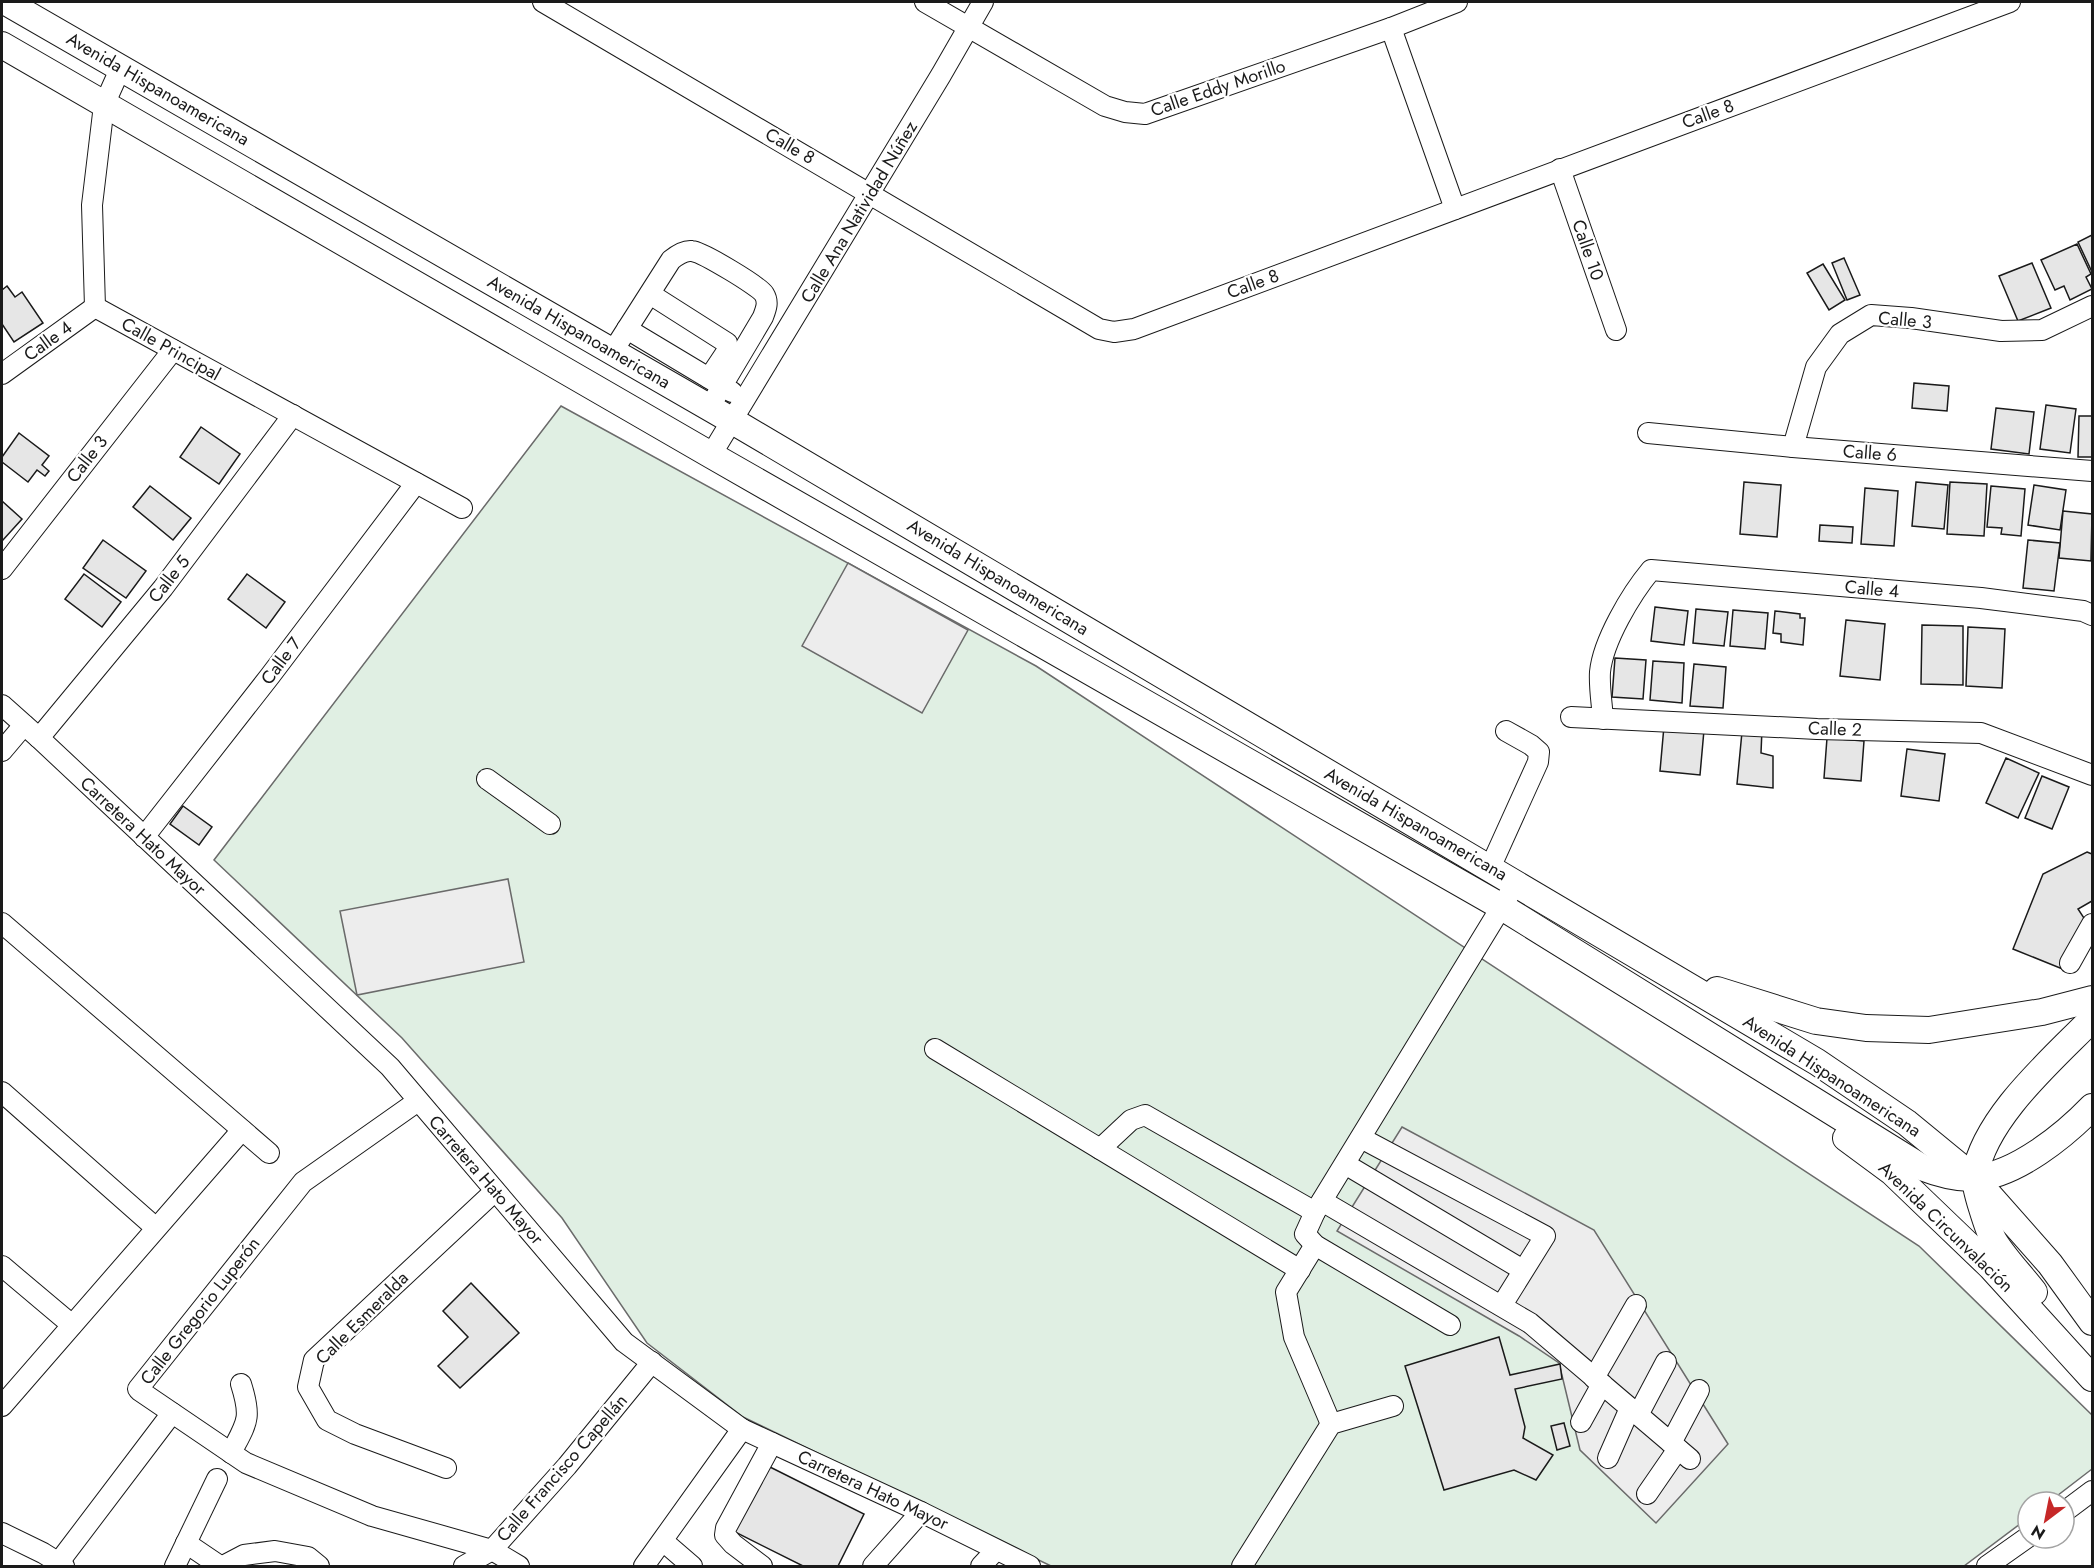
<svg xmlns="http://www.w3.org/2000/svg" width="2094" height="1568" viewBox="0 0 2094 1568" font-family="Jost,sans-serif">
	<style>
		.green { fill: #e0efe3; stroke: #6a6a6a; stroke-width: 1.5 }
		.parking { fill: #ededed; stroke: #6a6a6a; stroke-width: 1.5 }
		.building { fill: #e6e6e6; stroke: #1a1a1a; stroke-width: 1.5 }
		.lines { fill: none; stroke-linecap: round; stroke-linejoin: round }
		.minor-casing { stroke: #1a1a1a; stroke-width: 22 }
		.major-casing { stroke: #1a1a1a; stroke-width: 28 }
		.minor { stroke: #fff; stroke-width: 20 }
		.major { stroke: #fff; stroke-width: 26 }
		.labels { text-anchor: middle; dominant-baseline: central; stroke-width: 4.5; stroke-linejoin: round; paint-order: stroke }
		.street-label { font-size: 18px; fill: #1a1a1a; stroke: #fff }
	</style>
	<rect width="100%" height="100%" fill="#fff"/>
	<!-- green -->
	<path class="green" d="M561,406L1036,666L1919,1246L2092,1415V1469L2049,1502H2028V1518L1964,1566H1051L743,1417L647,1343L562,1218L402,1038L214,860Z"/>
	<!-- parking -->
	<g class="parking">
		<path d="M848,563L968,630L922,713L802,646Z"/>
		<path d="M508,879L524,962L357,995L340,911Z"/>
		<path d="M1402,1127L1594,1230L1728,1444L1656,1523L1580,1450L1559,1363L1519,1336L1337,1231Z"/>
	</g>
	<!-- building -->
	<g class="building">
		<path d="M2092,235V272L2078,242Z"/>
		<path d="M2077,244L2091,274L2086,277L2092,289L2070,300L2064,286L2055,290L2041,260Z"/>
		<path d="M1844,258L1860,295L1847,300L1832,263Z"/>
		<path d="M2032,263L2051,308L2018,321L1999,276Z"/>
		<path d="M1823,264L1845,300L1829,310L1807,273Z"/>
		<path d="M7,286L15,297L22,292L43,323L14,342L2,324V290Z"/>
		<path d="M1914,383L1949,386L1947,411L1912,408Z"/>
		<path d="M2046,405L2076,409L2070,453L2040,449Z"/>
		<path d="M1996,408L2034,412L2029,454L1991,449Z"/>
		<path d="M2079,416H2092V457H2078Z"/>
		<path d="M201,427L240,454L219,484L180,457Z"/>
		<path d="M19,433L49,456L42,465L49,471L45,476L37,470L28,482L2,462V457Z"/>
		<path d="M1744,482L1781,485L1777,537L1740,534Z"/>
		<path d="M1916,482L1948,485L1944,529L1912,526Z"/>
		<path d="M1950,482L1987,484L1984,536L1947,534Z"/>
		<path d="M2034,485L2066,490L2060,530L2028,525Z"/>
		<path d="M150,486L191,518L173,540L133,507Z"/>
		<path d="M1991,486L2025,489L2021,536L2001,534L2002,528L1987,527Z"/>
		<path d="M1865,488L1898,491L1894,546L1861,544Z"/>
		<path d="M2,501L22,519L3,540L2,539Z"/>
		<path d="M2063,511L2092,514L2091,561L2059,558Z"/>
		<path d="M1820,525L1853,527L1852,543L1819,541Z"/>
		<path d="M103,540L146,571L126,598L83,568Z"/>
		<path d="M2028,540L2060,543L2054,591L2023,588Z"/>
		<path d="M84,574L121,602L102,627L65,599Z"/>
		<path d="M247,574L285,602L266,628L228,599Z"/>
		<path d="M1655,607L1688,611L1684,645L1651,641Z"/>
		<path d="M1696,609L1728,612L1724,646L1693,643Z"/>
		<path d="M1733,610L1768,613L1765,649L1730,646Z"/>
		<path d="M1775,611L1800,614V618H1805L1803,645L1781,642V634L1773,633Z"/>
		<path d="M1846,620L1885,624L1880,680L1840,676Z"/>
		<path d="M1922,625L1963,626V685L1921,684Z"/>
		<path d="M1968,627L2005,629L2002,688L1966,686Z"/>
		<path d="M1615,658L1646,660L1643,699L1612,697Z"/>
		<path d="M1653,661L1684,663L1682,703L1650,700Z"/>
		<path d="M1694,664L1726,667L1723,708L1690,706Z"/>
		<path d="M1664,726L1704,730L1700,775L1660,771Z"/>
		<path d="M1762,729L1761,753L1773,756V788L1737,784L1742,732Z"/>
		<path d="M1827,738L1864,741L1861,781L1824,778Z"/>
		<path d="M1907,749L1945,754L1939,801L1901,796Z"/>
		<path d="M2006,758L2039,773L2018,818L1986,803Z"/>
		<path d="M2042,776L2069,787L2052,829L2025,818Z"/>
		<path d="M183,806L212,827L199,845L170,824Z"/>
		<path d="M2087,852L2092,854V901L2078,909L2084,918L2065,970L2013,949L2043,874Z"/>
		<path d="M471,1283L519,1333L460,1388L438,1366L468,1337L443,1311Z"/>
		<path d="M1499,1337L1510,1375L1560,1364L1562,1379L1515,1389L1525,1427L1523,1438L1553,1455L1536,1480L1514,1470L1444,1490L1405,1366Z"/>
		<path d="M1564,1423L1570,1446L1557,1450L1551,1426Z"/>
		<path d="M766,1465L864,1514L838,1566H803L733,1531Z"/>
	</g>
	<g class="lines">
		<!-- minor casing -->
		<g class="minor-casing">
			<g id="minor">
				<path d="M543,2L1099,329L1114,332L1134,329L2010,2"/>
				<path d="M925,2L1105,106L1125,112L1145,114L1391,28L1457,2"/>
				<path d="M1391,28L1455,209"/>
				<path d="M1560,169L1616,330"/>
				<path d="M650,294L727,343V351L709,378"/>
				<path d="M95,307L462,508"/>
				<path d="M95,307L92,205L104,105L121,67"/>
				<path d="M627,329L732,392"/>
				<path d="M613,351L671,260C677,255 684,250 692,251C702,252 759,286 764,294C769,302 766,309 763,317L709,408"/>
				<path d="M2,374L95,307"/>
				<path d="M1648,433L1793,447L2092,471"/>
				<path d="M1793,447L1816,367L1840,334L1871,315L1911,318L2001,331L2042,330L2092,306"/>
				<path d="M711,455L941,75L983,2"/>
				<path d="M2,569L173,350"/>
				<path d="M2,705L39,738L390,1067L624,1342L742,1429L921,1512L1030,1566"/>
				<path d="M1571,717L1817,729L1981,733L2092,775"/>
				<path d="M1603,719C1602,704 1599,687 1600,672C1603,641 1631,594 1651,570L1981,598L2083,611L2092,615"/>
				<path d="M39,738L163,588L293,415"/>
				<path d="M2,751L24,725"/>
				<path d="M487,779L550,824"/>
				<path d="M144,837L270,676L416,483"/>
				<path d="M1490,868L1538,762L1539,752L1531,745L1506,731"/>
				<path d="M2,923L269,1153"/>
				<path d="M2070,963L2092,924"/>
				<path d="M935,1049L1300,1270"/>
				<path d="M2,1092L156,1228"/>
				<path d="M418,1101L303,1182L138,1389L140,1391L246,1463L372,1516L492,1550L519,1566"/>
				<path d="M1361,1138L1545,1236L1502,1305"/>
				<path d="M1100,1149L1131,1120L1145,1115L1315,1212"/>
				<path d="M1345,1164L1523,1270"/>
				<path d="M1322,1201L1530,1323L1690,1459"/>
				<path d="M1315,1245L1286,1292L1294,1337L1331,1424"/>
				<path d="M2,1266L72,1325"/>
				<path d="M1450,1325L1315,1245L1305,1234L1315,1212L1516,883"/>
				<path d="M1594,1378L1636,1305"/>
				<path d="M2,1406L242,1130"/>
				<path d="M1638,1415L1666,1362"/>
				<path d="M1581,1422L1602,1384"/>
				<path d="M1671,1443L1699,1390"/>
				<path d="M231,1453C247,1422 252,1419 241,1384"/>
				<path d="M1608,1458L1630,1408"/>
				<path d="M446,1468L355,1434L327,1420L308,1387L314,1360L495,1191"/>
				<path d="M1647,1494L1678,1449"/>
				<path d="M2064,1512L2092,1491"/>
				<path d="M2,1533L43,1553L64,1566"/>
				<path d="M663,1541L692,1566"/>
				<path d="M186,1543L220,1566"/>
				<path d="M56,1566L172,1413"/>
				<path d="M175,1566L217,1479"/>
				<path d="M223,1566L244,1555L275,1551L308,1557L319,1566"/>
				<path d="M464,1566L492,1550L567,1466L652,1362"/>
				<path d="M644,1566L742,1429"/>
				<path d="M762,1566L733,1544L725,1535L726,1528L772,1443"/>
				<path d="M873,1566L921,1512"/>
				<path d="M981,1566L996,1550"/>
				<path d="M1242,1566L1331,1424L1393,1406"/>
				<path d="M1987,1566L2028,1537"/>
			</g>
		</g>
		<!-- major casing -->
		<g class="major-casing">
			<g id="major">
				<path d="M6,2L731,420L1817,1062L1907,1123L1974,1178L2050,1264L2092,1322"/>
				<path d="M2,45L711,455L1502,907L1921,1167C1939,1174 1956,1179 1975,1178C2016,1175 2065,1135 2092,1107"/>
				<path d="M1717,990L1816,1021L1866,1028L1929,1030L2042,1012L2092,999"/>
				<path d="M1846,1138L1892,1172L1991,1267L2092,1378"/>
				<path d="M2034,1292C2021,1275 2005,1259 1994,1241C1989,1232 1973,1184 1975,1175C1985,1117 2052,1060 2092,1019"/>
			</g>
		</g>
		<!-- minor -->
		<use href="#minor" class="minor"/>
		<!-- major -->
		<use href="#major" class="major"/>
	</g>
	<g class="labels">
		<!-- street labels -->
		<g class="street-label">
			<text transform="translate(1218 88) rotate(-19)">Calle Eddy Morillo</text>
			<text transform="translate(158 89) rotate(30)">Avenida Hispanoamericana</text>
			<text transform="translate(1708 114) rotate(-20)">Calle 8</text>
			<text transform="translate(790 146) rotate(30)">Calle 8</text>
			<text transform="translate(859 212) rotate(-59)">Calle Ana Natividad Núñez</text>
			<text transform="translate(1588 250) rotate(71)">Calle 10</text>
			<text transform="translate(1253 284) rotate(-20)">Calle 8</text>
			<text transform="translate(1905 320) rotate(5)">Calle 3</text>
			<text transform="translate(579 332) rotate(30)">Avenida Hispanoamericana</text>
			<text transform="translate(48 341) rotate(-36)">Calle 4</text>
			<text transform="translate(171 349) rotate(29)">Calle Principal</text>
			<text transform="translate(1870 453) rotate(4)">Calle 6</text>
			<text transform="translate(87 459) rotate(-52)">Calle 3</text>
			<text transform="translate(998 577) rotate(31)">Avenida Hispanoamericana</text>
			<text transform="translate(169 579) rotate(-52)">Calle 5</text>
			<text transform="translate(1872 589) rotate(5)">Calle 4</text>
			<text transform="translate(281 661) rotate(-53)">Calle 7</text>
			<text transform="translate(1835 729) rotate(2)">Calle 2</text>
			<text transform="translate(1416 824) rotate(30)">Avenida Hispanoamericana</text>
			<text transform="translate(143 836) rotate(43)">Carretera Hato Mayor</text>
			<text transform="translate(1832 1076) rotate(33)">Avenida Hispanoamericana</text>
			<text transform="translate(486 1180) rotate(49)">Carretera Hato Mayor</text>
			<text transform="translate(1946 1227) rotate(44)">Avenida Circunvalación</text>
			<text transform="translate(200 1311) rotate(-52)">Calle Gregorio Luperón</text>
			<text transform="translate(362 1318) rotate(-45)">Calle Esmeralda</text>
			<text transform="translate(562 1468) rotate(-49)">Calle Francisco Capellán</text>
			<text transform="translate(873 1490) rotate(25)">Carretera Hato Mayor</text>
		</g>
	</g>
	<!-- border -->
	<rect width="2094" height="1568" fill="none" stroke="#1a1a1a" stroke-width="6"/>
	<!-- north arrow -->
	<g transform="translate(2046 1520) rotate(212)"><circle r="28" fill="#ffffff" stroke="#a3a3a3" stroke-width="1.5"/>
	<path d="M0-4.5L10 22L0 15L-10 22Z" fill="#c62828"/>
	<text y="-9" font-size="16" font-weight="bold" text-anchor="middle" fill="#1a1a1a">N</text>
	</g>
</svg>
